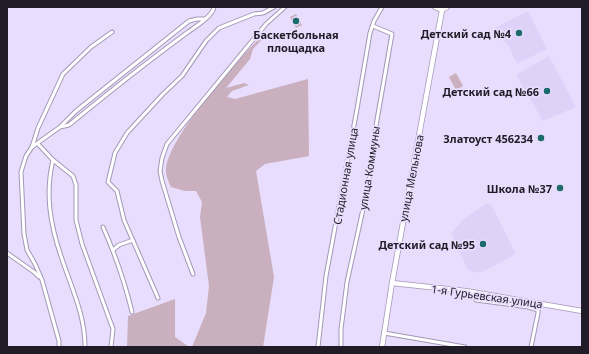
<svg xmlns="http://www.w3.org/2000/svg" width="589" height="354" viewBox="0 0 589 354" font-family="'Noto Sans',sans-serif">
	<style>
		.built { fill: #dfd2f9 }
		.green { fill: #caafbe }
		.lines { fill: none; stroke-linecap: round; stroke-linejoin: round }
		.street-casing { stroke: #a298b6; stroke-width: 5 }
		.secondary-casing { stroke: #a298b6; stroke-width: 6 }
		.street { stroke: #fff; stroke-width: 3 }
		.secondary { stroke: #fff; stroke-width: 4.5 }
		.poi-dot { fill: #1d6a6b; stroke: #e8ddfd; stroke-width: 1.5 }
		.labels { text-anchor: middle; dominant-baseline: central; stroke-width: 3.5; stroke-linejoin: round; paint-order: stroke }
		.poi-label { font-size: 11px; font-weight: bold; fill: #1f1b27; stroke: #e8ddfd; text-anchor: end }
		.street-label { font-size: 11px; fill: #1f1b27; stroke: #e8ddfd }
	</style>
	<rect width="100%" height="100%" fill="#e8ddfd"/>
	<!-- built -->
	<g class="built">
		<path d="M528,11L547,49L517,64L508,45L501,39L495,28Z"/>
		<path d="M549,56L576,107L543,121L516,75Z"/>
		<path d="M487,203L491,204L516,254L480,273L471,271L467,268L451,233L465,218Z"/>
	</g>
	<!-- green -->
	<g class="green">
		<path d="M296,14L302,25L296,28L290,17Z"/>
		<path d="M263,35V38L253,49L250,59L226,88L244,83L249,85L232,91L227,97L235,99L308,79L309,156L265,164L256,171L274,277L263,347H192L206,313L209,286L200,217L202,202L196,191H185L171,187C169,182 166,177 166,172C164,141 240,57 263,35Z"/>
		<path d="M456,73L463,86L456,90L449,77Z"/>
		<path d="M175,299V337L189,347H127L128,316Z"/>
	</g>
	<g class="lines">
		<!-- street casing -->
		<g class="street-casing">
			<g id="street">
				<path d="M61,126L76,111L189,21L197,19H205"/>
				<path d="M38,144L53,160C45,193 50,224 61,256C71,287 85,314 85,347"/>
				<path d="M32,147L38,128L63,74L91,47L112,32"/>
				<path d="M53,160L73,176L76,185V220L82,244L113,329L111,347"/>
				<path d="M103,227C115,254 125,283 132,312"/>
				<path d="M113,250L119,245L133,240"/>
				<path d="M7,253L34,272L39,277"/>
				<path d="M193,274L179,237L162,181L160,171L162,158L167,144L266,24L285,7"/>
				<path d="M158,298L124,220L117,191L108,182L115,153L127,133L163,94L182,76L206,41L219,28L254,14L263,13L274,7"/>
				<path d="M476,300L528,307L538,310V313L531,347"/>
				<path d="M384,333L465,347"/>
				<path d="M59,347V341L42,280L35,264L27,250L24,234L21,172L26,156L32,147L60,127L69,125C108,93 147,62 188,32C195,27 213,16 214,7"/>
				<path d="M318,347L326,276L357,109L370,33L374,21L382,7"/>
				<path d="M341,347V329L347,282L369,182L373,143L392,34L373,26"/>
			</g>
		</g>
		<!-- secondary casing -->
		<g class="secondary-casing">
			<g id="secondary">
				<path d="M435,7L442,10"/>
				<path d="M442,10L447,7"/>
				<path d="M392,283L466,291L582,311"/>
				<path d="M382,347L392,283L442,10"/>
			</g>
		</g>
		<!-- street -->
		<use href="#street" class="street"/>
		<!-- secondary -->
		<use href="#secondary" class="secondary"/>
	</g>
	<!-- markers -->
	<g class="poi-dot">
		<circle cx="296" cy="21" r="4"/>
		<circle cx="519" cy="33" r="4"/>
		<circle cx="547" cy="91" r="4"/>
		<circle cx="541" cy="138" r="4"/>
		<circle cx="560" cy="188" r="4"/>
		<circle cx="483" cy="244" r="4"/>
	</g>
	<g class="labels">
		<!-- poi labels -->
		<g class="poi-label">
			<text x="511" y="33">Детский сад №4</text>
			<text x="296" y="34" text-anchor="middle">Баскетбольная<tspan x="296" dy="13">площадка</tspan></text>
			<text x="539" y="91">Детский сад №66</text>
			<text x="533" y="138">Златоуст 456234</text>
			<text x="552" y="188">Школа №37</text>
			<text x="475" y="244">Детский сад №95</text>
		</g>
		<!-- street labels -->
		<g class="street-label">
			<text transform="translate(369 168) rotate(-81)">улица Коммуны</text>
			<text transform="translate(345 176) rotate(-80)">Стадионная улица</text>
			<text transform="translate(411 178) rotate(-79)">улица Мельнова</text>
			<text transform="translate(487 296) rotate(8)">1-я Гурьевская улица</text>
		</g>
	</g>
	<!-- border -->
	<rect width="589" height="354" fill="none" stroke="#1f1b27" stroke-width="16"/>
</svg>
